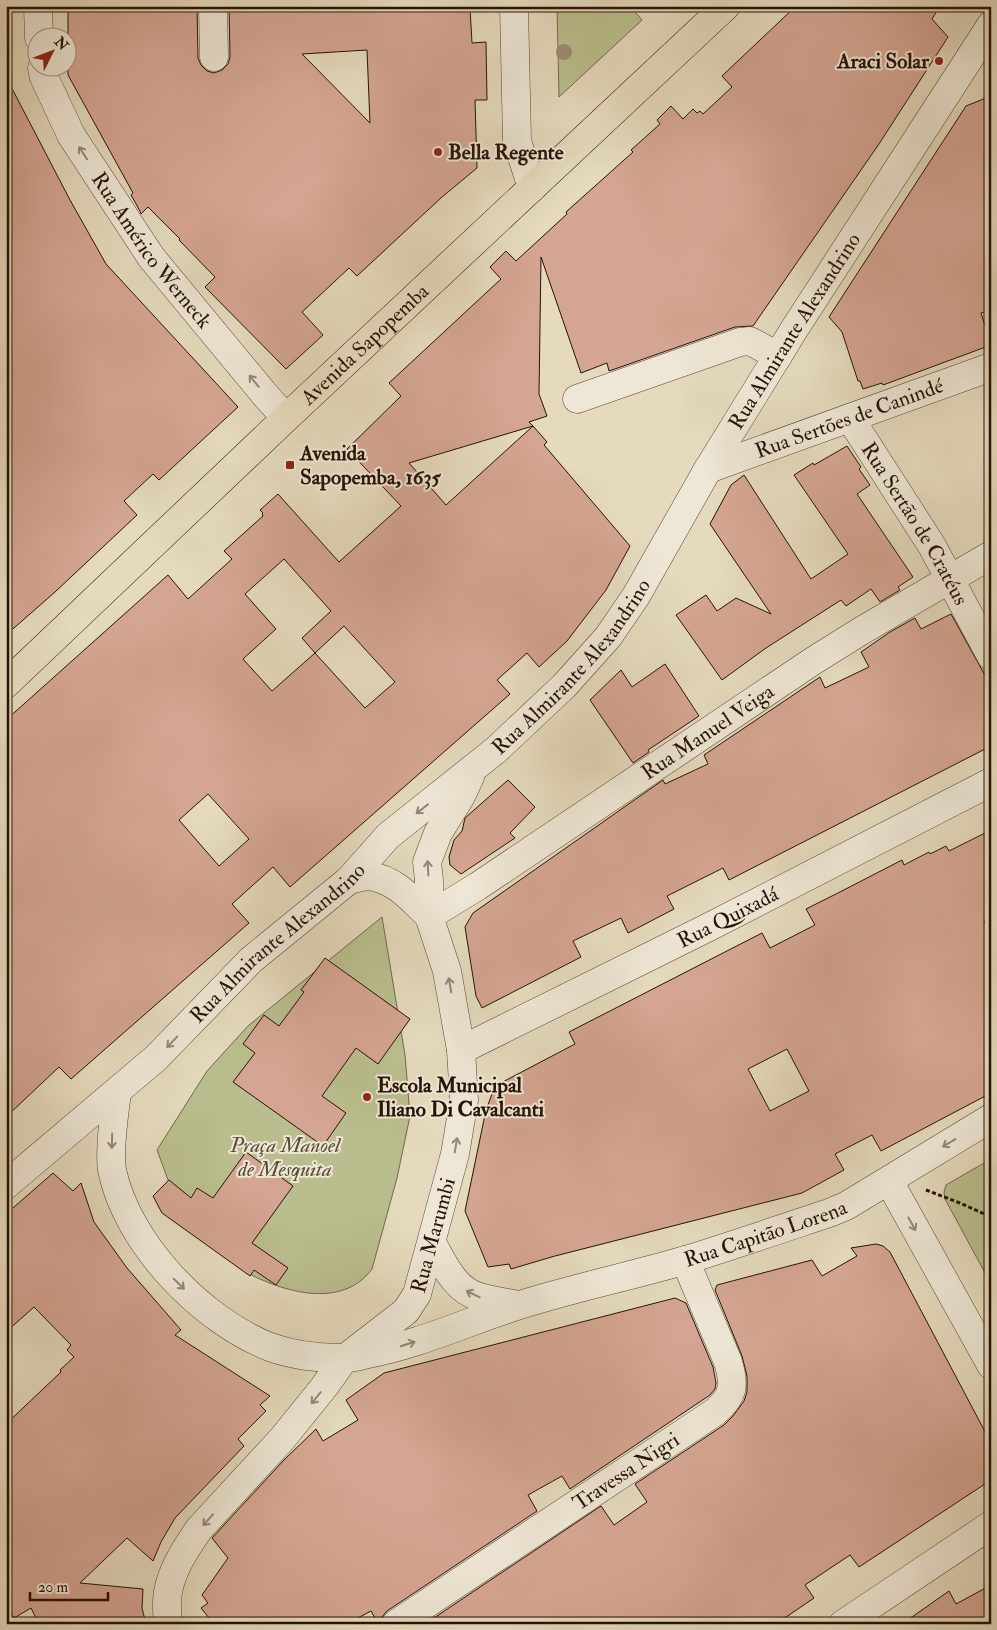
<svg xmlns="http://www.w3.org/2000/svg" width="997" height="1630" viewBox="0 0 997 1630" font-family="'IM FELL Double Pica',serif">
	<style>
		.green { fill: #babe8e; stroke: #70684a }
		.building { fill: #d4a592; stroke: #261206; fill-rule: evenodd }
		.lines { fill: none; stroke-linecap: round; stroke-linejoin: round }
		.minor-casing { stroke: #564434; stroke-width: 29 }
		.major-casing { stroke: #261206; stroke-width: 29 }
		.path { stroke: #261206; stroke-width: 3; stroke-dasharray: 4 2.5; stroke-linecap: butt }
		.minor { stroke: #eee7d5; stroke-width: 28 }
		.major { stroke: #e5dabe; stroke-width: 28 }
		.tree { fill: #998d73 }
		.oneway { stroke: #948778 }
		.poi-dot { fill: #8f2418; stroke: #eee7d5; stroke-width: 2 }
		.labels { text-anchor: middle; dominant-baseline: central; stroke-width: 4; stroke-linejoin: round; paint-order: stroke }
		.poi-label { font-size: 21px; font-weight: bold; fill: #261206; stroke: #eee7d5; text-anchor: start }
		.street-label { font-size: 21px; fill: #261206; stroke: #eee7d5 }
		.park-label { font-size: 21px; font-style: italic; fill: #5a4e36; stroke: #eee7d5 }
	</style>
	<rect width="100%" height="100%" fill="#e5dabe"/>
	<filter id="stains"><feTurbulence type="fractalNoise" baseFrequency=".004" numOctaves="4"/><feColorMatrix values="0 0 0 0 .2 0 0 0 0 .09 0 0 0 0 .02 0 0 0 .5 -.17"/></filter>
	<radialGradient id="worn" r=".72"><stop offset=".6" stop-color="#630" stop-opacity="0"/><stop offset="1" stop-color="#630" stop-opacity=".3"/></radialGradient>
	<!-- green -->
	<g class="green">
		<path d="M557,6H630L642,20L559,97Z"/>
		<path d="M382,917L405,1055L410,1116L397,1178L372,1269C342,1310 282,1292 244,1271L171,1188L157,1150L207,1071L248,1026Z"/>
		<path d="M991,1159V1284L945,1199L944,1192L946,1185Z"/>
	</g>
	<!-- building -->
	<g class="building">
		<path d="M68,6H197L198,58L201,65L207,71L214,73L222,70L228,64L230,57L229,6H453V9L470,8L472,43L486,42L487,100H475L477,168L442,197L357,276L349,268L302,312L323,335L286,369L205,287L215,277L179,240L180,239L148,207L141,214L140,211L131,195L133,193L68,75ZM367,50L370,123L302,54Z"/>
		<path d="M796,6H940L932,19L948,37L879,144L753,326L735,327L609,371L607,363L581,373L541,257L539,394L547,416L529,422L533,426L409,463L446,505L533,426L547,442L544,445L630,546L606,590L567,641L539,667L527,653L497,680L510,694L290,887L273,867L232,904L249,923L71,1079L59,1067L6,1117V720L168,575L188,599L232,559L224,551L263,516L262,514L263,513L260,510L278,494L339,562L401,506L347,449L401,396L389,383L501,279L490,267L506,251L516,261L567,214L566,212L633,152L631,150L660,124L657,120L671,106L683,119L693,109L697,113L700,111L703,114L732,87L722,76ZM284,559L331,611L302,638L315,653L272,691L243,659L276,629L245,594ZM344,626L395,682L365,708L315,653ZM208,794L249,839L219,866L179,820Z"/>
		<path d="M6,77L70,200L106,264L238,407L159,480L153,474L124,501L137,515L55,592L6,635Z"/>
		<path d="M991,96V261L985,263L991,279V310L981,313L991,345L883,385L882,383L863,389L860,381H858L842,332L829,317L966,106Z"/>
		<path d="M847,446L861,467L859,469L870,485L857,494L913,577L898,587L900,590L880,602L871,589L846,606L841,600L766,648L722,680L676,615L706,595L717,611L736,598L771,614L710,524L731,485L744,475L811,579L848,554L794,475L813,463L814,465Z"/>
		<path d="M951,614L991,686V746L729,880L723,868L667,896L674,909L628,933L621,918L573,941L581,957L482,1008L476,996L465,927L473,913L663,780L665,784L708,764L704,755L820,677L825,688L869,667L861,652L890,632L915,618L921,629Z"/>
		<path d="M665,664L699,716L648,750L649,752L633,763L590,700L621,670L632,687Z"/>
		<path d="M508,780L535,807L510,833L515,838L461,874L450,865L449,857L454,840L462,831L465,818Z"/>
		<path d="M991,830V919L984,922L991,936V1093L881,1151L872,1135L835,1154L844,1170L802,1193L555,1256L511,1269L509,1264L488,1267L465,1211L486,1110L495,1086L575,1044L569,1032L762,933L770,948L815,925L806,909L836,894L902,860L904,865L929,852L930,854L946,846L949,851ZM787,1049L809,1091L770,1111L748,1069Z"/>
		<path d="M325,958L410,1019L378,1064L356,1048L322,1096L346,1113L323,1146L233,1082L255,1053L243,1044L264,1015L279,1026L304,992L301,990Z"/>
		<path d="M246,1152L293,1186L252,1243L288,1268L276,1285L254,1270L250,1276L162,1213L153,1196L169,1180L191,1198L197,1188L213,1198Z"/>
		<path d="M53,1173L73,1191L81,1183L94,1222L127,1268L181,1330L175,1335L270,1396L260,1405L266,1411L238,1439L244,1446L175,1518L161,1542L153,1561L127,1538L80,1583L143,1589L142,1608L146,1624H39L31,1608L14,1618L6,1604V1424L61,1372L60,1370L74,1357L67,1350L71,1345L34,1307L6,1332V1214Z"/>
		<path d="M876,1244L883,1246L890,1252L991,1443V1480L859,1567L850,1555L805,1585L814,1598L776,1624H425L601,1506L614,1525L647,1502L635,1484L724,1425L733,1416L744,1401L747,1392V1376L742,1356L715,1290L717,1285L812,1260L822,1276L857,1256L851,1248Z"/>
		<path d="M675,1298L686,1303L713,1367L716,1383L715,1389L710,1395L570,1489L562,1476L528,1495L537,1511L387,1611L382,1617L381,1624H378L371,1611L347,1624H214L201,1608L208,1603L202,1595L228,1558L212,1538L284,1460L316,1429L323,1441L358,1420L346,1400L384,1373Z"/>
		<path d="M991,1585V1624H902L949,1591L956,1604Z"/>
	</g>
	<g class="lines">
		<!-- minor casing -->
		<g class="minor-casing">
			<g id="minor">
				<path d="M38,6L39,38"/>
				<path d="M213,6L214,57"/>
				<path d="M514,6L517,141L532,188"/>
				<path id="s1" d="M42,68L44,77L71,135L151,257L266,396L286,418"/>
				<path d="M577,399L740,342L750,341L778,356"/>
				<path id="s2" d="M850,418L932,546L991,656"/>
				<path id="s3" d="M708,469L991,367"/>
				<path d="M349,880C355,879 363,876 369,876C395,879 412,900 429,916"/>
				<path id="s4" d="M429,916L478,886L813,661L861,631L991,555"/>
				<path id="s5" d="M461,1050L709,927L991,782"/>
				<path id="s6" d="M117,1093C114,1114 109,1150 112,1170C127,1243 201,1320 270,1347C292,1355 318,1358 341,1358C350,1359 360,1356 368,1354C420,1344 469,1321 520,1305C574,1288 631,1276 686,1260C734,1245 781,1229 829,1213L846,1206L991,1118"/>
				<path d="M889,1181L991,1365"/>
				<path id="s7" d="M6,1185L156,1058L251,960L349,880L388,836L496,750L564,686L608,637L636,596L708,469L795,328L991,25"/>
				<path d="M432,1243C444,1264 455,1291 480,1297C492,1301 506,1302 518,1305"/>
				<path id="s8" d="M168,1624C167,1614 166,1602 168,1592C172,1569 186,1548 199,1529L282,1439L324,1387L344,1359L406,1311L417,1294L455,1154L464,1100L461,1050L447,971L429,916V880L427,862L438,833L461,796L470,777"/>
				<path id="s9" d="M396,1624L715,1412C734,1396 735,1385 728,1362L685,1260"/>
				<path d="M843,1624L991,1525"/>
			</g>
		</g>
		<!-- major casing -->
		<g class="major-casing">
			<g id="major">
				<path id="s10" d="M6,684L286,418L726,6"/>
			</g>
		</g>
		<!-- path -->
		<path class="path" d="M926,1190L960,1203L991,1217"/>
		<!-- minor -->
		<use href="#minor" class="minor"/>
		<!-- major -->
		<use href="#major" class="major"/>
	</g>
	<!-- trees -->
	<circle class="tree" cx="564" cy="52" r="8"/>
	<!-- one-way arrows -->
	<defs><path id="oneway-shaft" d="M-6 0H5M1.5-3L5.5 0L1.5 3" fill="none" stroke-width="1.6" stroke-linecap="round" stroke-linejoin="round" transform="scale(1.25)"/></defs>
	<g class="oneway">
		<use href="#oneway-shaft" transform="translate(83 153) rotate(-123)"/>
		<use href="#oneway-shaft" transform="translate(254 381) rotate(-129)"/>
		<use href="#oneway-shaft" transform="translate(422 809) rotate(142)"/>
		<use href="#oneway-shaft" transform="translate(428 868) rotate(-93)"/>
		<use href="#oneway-shaft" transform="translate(450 985) rotate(-100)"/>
		<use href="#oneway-shaft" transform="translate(172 1042) rotate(134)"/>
		<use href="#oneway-shaft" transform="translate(112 1141) rotate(91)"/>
		<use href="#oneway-shaft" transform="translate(949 1143) rotate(149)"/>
		<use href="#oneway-shaft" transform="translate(456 1145) rotate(-80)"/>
		<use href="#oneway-shaft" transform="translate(912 1224) rotate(61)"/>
		<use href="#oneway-shaft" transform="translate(179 1284) rotate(44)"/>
		<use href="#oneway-shaft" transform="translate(473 1294) rotate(-154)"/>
		<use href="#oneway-shaft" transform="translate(408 1344) rotate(-18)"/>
		<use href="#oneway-shaft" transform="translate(316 1398) rotate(129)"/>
		<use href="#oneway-shaft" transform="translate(208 1520) rotate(132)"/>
	</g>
	<!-- markers -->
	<g class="poi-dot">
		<circle cx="939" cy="61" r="5"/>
		<circle cx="438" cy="152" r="5"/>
		<rect x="285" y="460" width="10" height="10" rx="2.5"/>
		<circle cx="367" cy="1097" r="5"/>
	</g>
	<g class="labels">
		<!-- poi labels -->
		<g class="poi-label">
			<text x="929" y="61" text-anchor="end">Araci Solar</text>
			<text x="448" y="152">Bella Regente</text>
			<text x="300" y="453">Avenida<tspan x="300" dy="24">Sapopemba, 1635</tspan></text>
			<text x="377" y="1085">Escola Municipal<tspan x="377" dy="24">Iliano Di Cavalcanti</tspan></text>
		</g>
		<!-- street labels -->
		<g class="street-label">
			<text stroke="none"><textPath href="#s1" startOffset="214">Rua Américo Werneck</textPath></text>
			<text stroke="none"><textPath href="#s7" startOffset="1174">Rua Almirante Alexandrino</textPath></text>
			<text stroke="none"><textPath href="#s10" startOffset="494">Avenida Sapopemba</textPath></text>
			<text stroke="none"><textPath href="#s3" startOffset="150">Rua Sertões de Canindé</textPath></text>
			<text stroke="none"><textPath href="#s2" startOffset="124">Rua Sertão de Cratéus</textPath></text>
			<text stroke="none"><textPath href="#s7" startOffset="769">Rua Almirante Alexandrino</textPath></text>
			<text stroke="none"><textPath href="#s4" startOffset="334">Rua Manuel Veiga</textPath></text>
			<text stroke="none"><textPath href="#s5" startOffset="298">Rua Quixadá</textPath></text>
			<text stroke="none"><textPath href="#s7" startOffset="364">Rua Almirante Alexandrino</textPath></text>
			<text stroke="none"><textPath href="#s6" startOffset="838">Rua Capitão Lorena</textPath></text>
			<text stroke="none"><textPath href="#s8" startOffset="486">Rua Marumbi</textPath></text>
			<text stroke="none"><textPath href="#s9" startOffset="276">Travessa Nigri</textPath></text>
		</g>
		<!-- park labels -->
		<g class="park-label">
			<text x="285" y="1145">Praça Manoel<tspan x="285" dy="24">de Mesquita</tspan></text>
		</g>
	</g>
	<!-- margin -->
	<rect width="997" height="1630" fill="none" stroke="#e5dabe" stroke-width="25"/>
	<rect x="8" y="8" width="982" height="1615" fill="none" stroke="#261206" stroke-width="2.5"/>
	<rect x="12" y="12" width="972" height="1605" fill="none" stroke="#261206"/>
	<!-- north arrow -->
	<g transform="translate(52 52) rotate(48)"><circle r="24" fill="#eee7d5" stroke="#9e9282"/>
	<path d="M0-4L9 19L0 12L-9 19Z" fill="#8f2418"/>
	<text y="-8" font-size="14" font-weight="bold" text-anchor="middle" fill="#261206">N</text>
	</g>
	<!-- scale -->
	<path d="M30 1592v8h78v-8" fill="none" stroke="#261206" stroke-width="2.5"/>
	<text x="38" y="1592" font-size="15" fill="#261206" stroke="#eee7d5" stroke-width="4" paint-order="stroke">20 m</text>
	<rect width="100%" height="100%" filter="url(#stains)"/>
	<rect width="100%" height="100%" fill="url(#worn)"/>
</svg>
